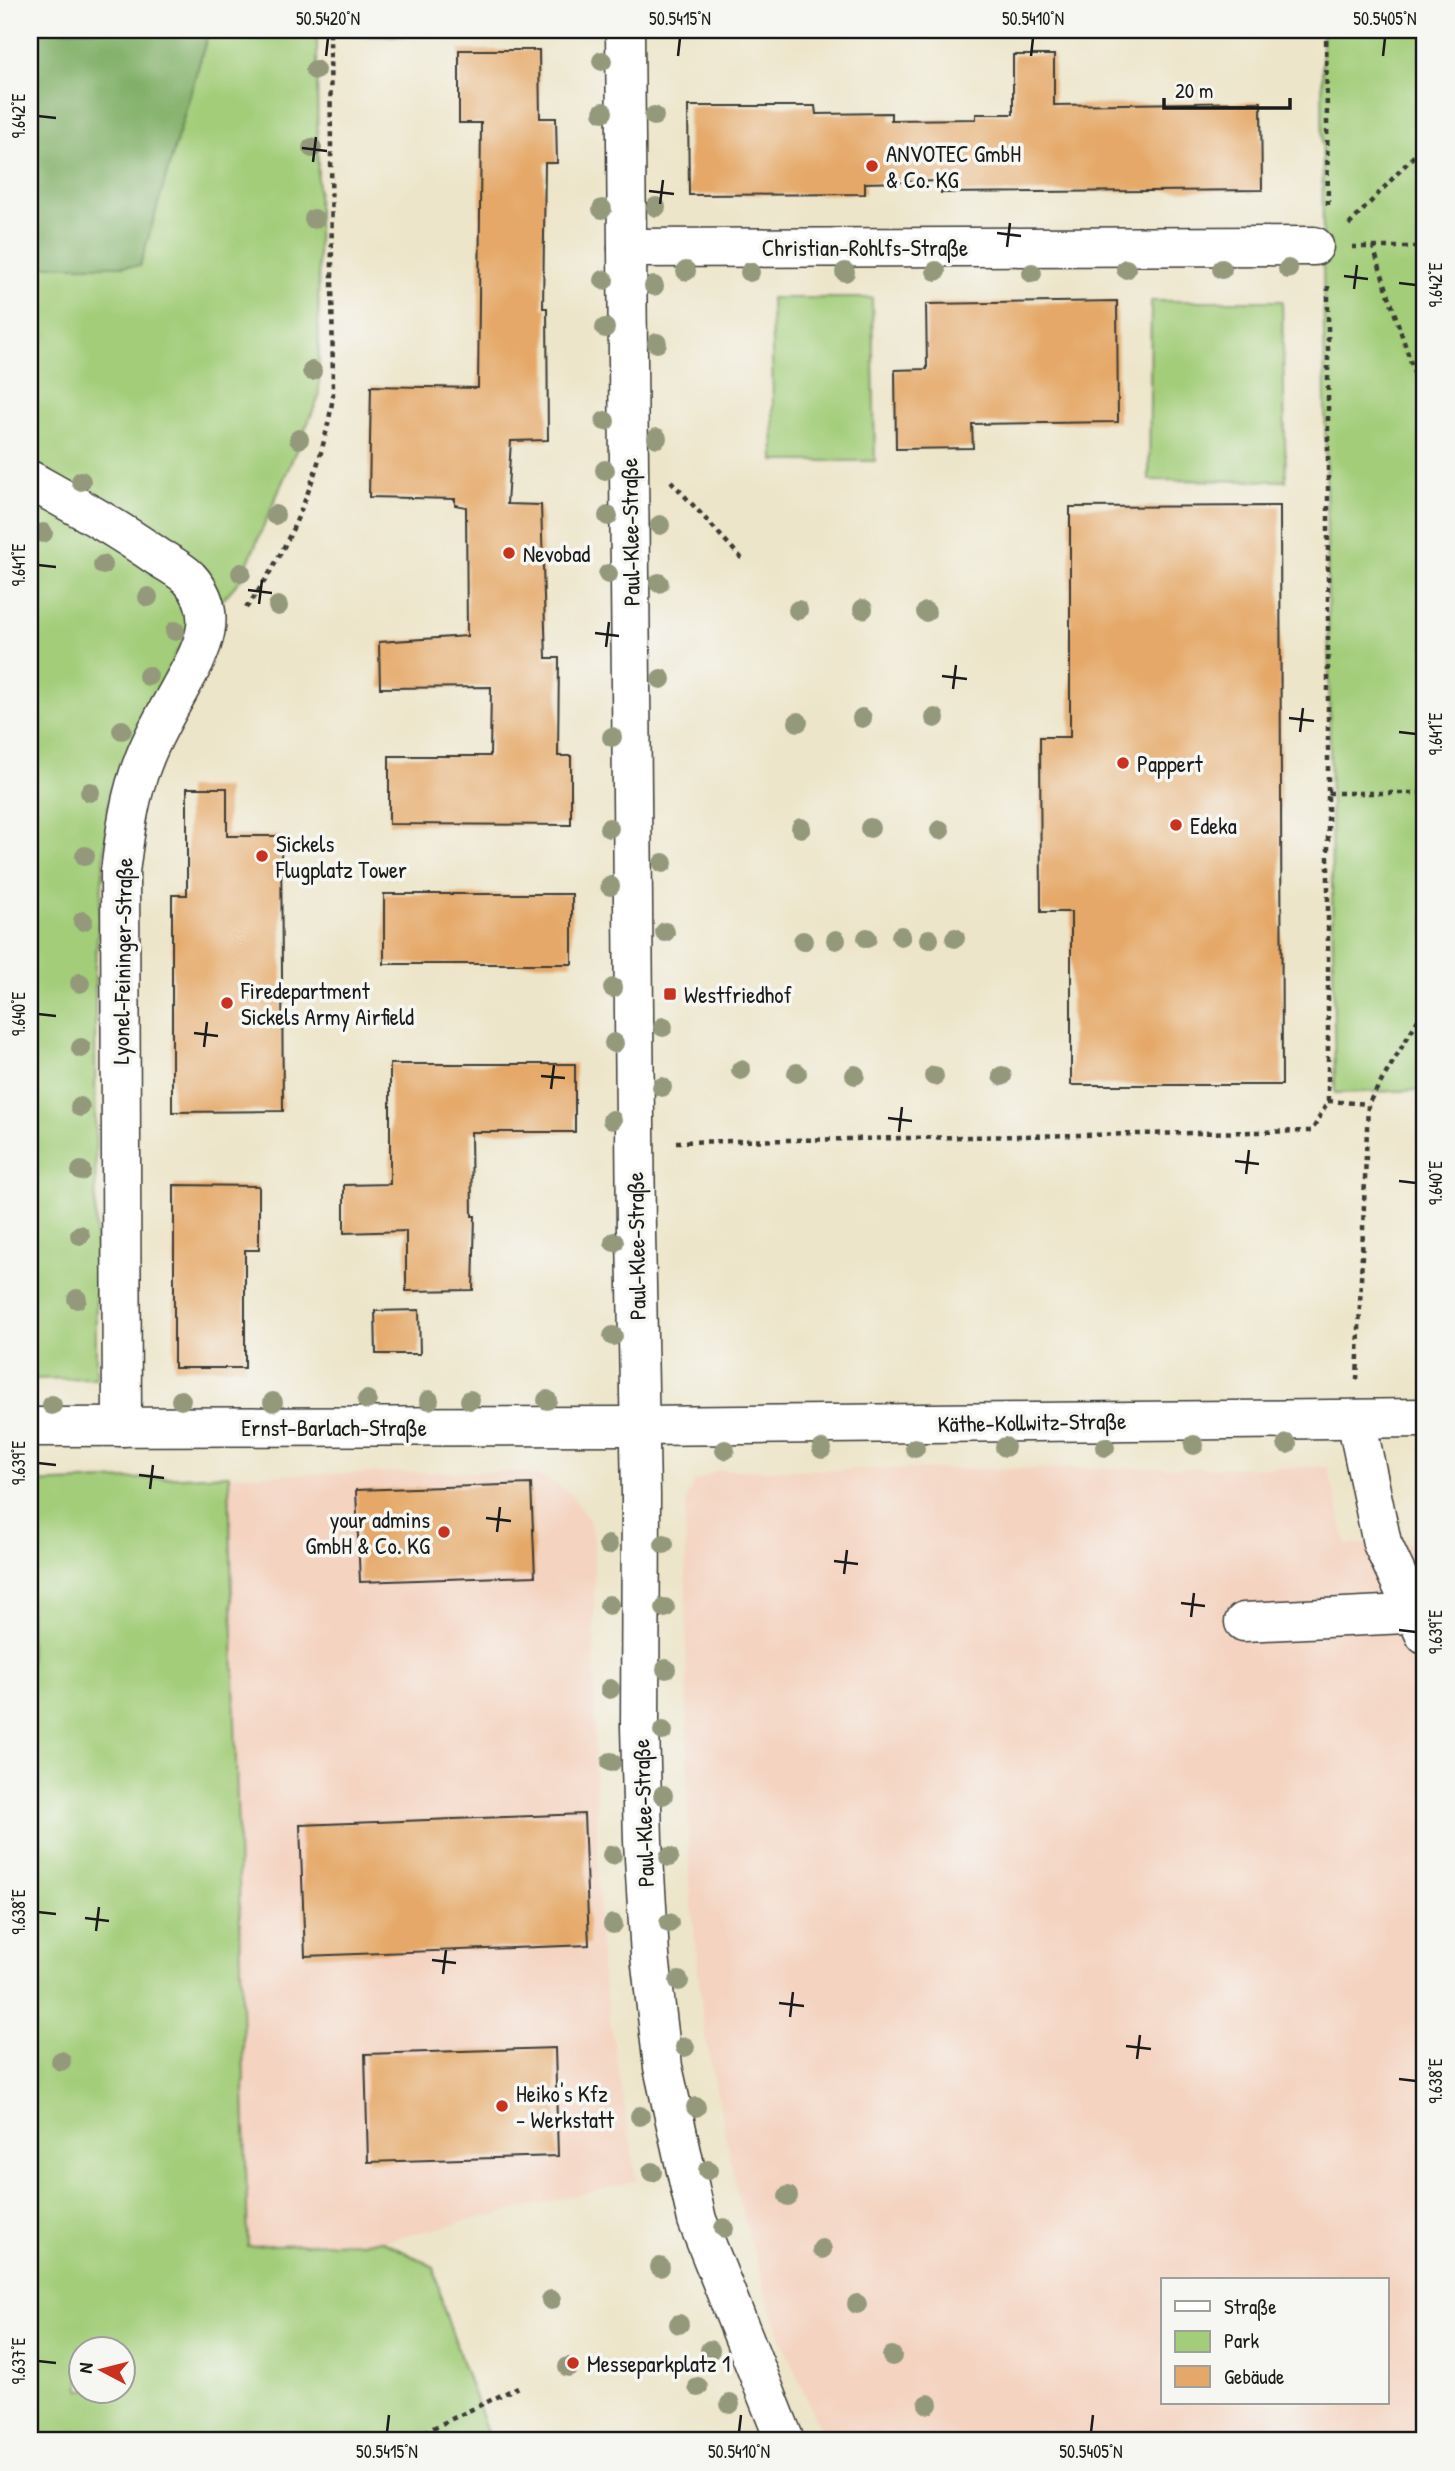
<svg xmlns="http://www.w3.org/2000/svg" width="1455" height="2471" viewBox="0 0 1455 2471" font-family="'Patrick Hand',sans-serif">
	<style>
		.built { fill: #f4d3c0; fill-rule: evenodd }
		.green { fill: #a3cd79; stroke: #60744a; stroke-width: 2; fill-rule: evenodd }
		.forest { fill: #82b069; stroke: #4f6642; stroke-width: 2 }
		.water { fill: #5cc5d8; stroke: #3c707a; stroke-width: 2 }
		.building { fill: #e5a868 }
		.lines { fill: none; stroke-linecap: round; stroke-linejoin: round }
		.minor-casing { stroke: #3b3a36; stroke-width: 41 }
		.path { stroke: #3b3a36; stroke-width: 4.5; stroke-dasharray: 5 5; stroke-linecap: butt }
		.minor { stroke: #fff; stroke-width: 38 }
		.tree { fill: #94997c }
		.ticks { fill: none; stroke: #1c1c1c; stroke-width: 2.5 }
		.poi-dot { fill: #c8321e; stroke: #f6f6f2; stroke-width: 2.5 }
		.labels { text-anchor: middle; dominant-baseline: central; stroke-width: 7; stroke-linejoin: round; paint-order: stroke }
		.poi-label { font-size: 23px; fill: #1c1c1c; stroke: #f6f6f2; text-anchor: start }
		.street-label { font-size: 23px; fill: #1c1c1c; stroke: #f6f6f2 }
		.neatline { fill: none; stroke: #1c1c1c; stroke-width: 2.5 }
		.ticks-label { font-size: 18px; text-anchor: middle; fill: #1c1c1c }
	</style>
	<rect width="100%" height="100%" fill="#f6f6f2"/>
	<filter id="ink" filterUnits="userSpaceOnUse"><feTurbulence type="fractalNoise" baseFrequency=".0143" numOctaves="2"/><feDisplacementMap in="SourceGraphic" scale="14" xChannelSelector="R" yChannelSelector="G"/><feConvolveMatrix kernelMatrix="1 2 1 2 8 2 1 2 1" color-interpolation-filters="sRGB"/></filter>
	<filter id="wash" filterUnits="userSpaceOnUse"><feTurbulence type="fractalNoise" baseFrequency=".00686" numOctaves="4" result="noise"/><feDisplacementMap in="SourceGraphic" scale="28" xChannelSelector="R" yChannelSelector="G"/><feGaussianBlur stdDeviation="1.57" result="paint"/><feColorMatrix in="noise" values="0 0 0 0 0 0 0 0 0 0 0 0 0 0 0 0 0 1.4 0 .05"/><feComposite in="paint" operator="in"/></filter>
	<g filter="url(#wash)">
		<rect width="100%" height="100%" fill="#ede5c9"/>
		<!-- built -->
		<g class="built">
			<path d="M1328,1467L1347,1545L1425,1542V2441H825L781,2339L759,2272L737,2192L704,2031L689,1880L685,1520L687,1496L694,1482L718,1470ZM1163,2280H1387V2403H1163Z"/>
			<path d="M514,1471L545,1478L570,1493L589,1520L594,1537L595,1766L601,1966L637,2181L383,2241L248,2246L229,1475Z"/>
		</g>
		<!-- green -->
		<g class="green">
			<path d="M209,30H317L319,397L241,579L177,651L110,791L95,966L96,1378L30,1379V266L140,265Z"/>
			<path d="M352,30H577V34L352,36Z"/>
			<path d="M1322,31H1425V1090L1335,1093L1323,265Z"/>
			<path d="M771,298H872L875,461H774Z"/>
			<path d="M1151,301H1282L1286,481L1149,480Z"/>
			<path d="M229,1475L248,2246L383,2241L434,2267L444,2310L490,2441H30V1483ZM122,2348V2390H80V2348Z"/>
		</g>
		<!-- forest -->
		<path class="forest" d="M30,30H209L140,266H30Z"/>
		<!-- water -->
		<path class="water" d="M30,30H37L33,90L30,89Z"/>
		<g id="blocks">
			<!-- building -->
			<g class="building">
				<path d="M459,50H539L540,118H556L557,163H545L543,308H547L548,440L511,441L507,504L541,505L546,658H559L558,756H571V825L389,824V756H490L491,687L380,688L379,642L467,636L466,507L455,505V499L369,497L371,386L478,388L481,123H459Z"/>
				<path d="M1013,55H1054V105L1261,102L1262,190L941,193V181L865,183V194L689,195L688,106H815L816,114L891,113V120L976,119V114H1013Z"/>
				<path d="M1117,301L1118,422L972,424L973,448L896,449L895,370L927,369L926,304Z"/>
				<path d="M1280,506L1282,1085H1071V912H1041L1040,737H1070V507Z"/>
				<path d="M187,788H227V836H281L283,1111L172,1112V895H187Z"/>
				<rect x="384" y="894" width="188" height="70"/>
				<path d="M390,1064H575V1132H471L472,1216H475L473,1290L406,1291V1231L344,1233V1185L390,1184Z"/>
				<path d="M174,1185L259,1186V1250H245V1368H174Z"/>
				<path d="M419,1310L420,1354H376L375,1311Z"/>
				<path d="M531,1484L535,1576L360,1582L356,1490Z"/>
				<path d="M584,1814L589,1945L305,1956L300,1825Z"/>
				<path d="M555,2048L558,2156L368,2162L365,2054Z"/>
			</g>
		</g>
	</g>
	<g filter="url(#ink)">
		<use href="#blocks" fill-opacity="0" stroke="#3b3a36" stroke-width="2"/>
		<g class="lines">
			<!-- minor casing -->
			<g class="minor-casing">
				<g id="minor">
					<path d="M625,30L636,1233L641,1495L640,1726L643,1841L650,1956L663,2067L697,2220L785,2441"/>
					<path d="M627,248L1314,246"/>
					<path d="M30,480C73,504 117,528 158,557C168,563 181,570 189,578C224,616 199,654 179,690C166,714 152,737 143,762C129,797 125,834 120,872L122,1427"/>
					<path d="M1356,1419L1382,1543L1425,1635"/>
					<path d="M30,1427L638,1426L1425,1418"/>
					<path d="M1244,1622L1425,1613"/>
				</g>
			</g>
			<!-- path -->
			<g class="path">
				<path d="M1326,30L1328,209"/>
				<path d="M1349,225L1425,144"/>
				<path d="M1352,247H1373L1425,406"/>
				<path d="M1373,247H1425"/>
				<path d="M671,481L744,561"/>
				<path d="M246,608C290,550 323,467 333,396L330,30"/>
				<path d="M1328,793H1425"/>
				<path d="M1328,1101L1368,1104"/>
				<path d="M676,1142L1312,1131L1328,1101V285"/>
				<path d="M1357,1380L1368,1104L1425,1008"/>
				<path d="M406,2441L518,2387"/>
			</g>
			<!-- minor -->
			<use href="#minor" class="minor"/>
		</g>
		<!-- trees -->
		<g class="tree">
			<circle cx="602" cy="61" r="10"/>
			<circle cx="315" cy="70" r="10"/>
			<circle cx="603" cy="112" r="10"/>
			<circle cx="654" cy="116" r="10"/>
			<circle cx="312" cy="148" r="10"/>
			<circle cx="656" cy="207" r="10"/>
			<circle cx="602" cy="209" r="10"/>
			<circle cx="314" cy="219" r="10"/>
			<circle cx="1126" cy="269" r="10"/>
			<circle cx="1222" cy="269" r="10"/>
			<circle cx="1288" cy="269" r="10"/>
			<circle cx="686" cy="271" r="10"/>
			<circle cx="936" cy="271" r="10"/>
			<circle cx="750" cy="272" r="10"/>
			<circle cx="845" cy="272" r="10"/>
			<circle cx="1032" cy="273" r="10"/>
			<circle cx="604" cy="280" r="10"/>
			<circle cx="654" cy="286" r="10"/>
			<circle cx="605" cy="328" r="10"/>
			<circle cx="657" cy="343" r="10"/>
			<circle cx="312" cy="371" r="10"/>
			<circle cx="605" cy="421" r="10"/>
			<circle cx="657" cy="438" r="10"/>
			<circle cx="299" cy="439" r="10"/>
			<circle cx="605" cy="470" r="10"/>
			<circle cx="81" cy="481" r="10"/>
			<circle cx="275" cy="515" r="10"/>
			<circle cx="608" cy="516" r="10"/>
			<circle cx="660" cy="525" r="10"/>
			<circle cx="43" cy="533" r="10"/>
			<circle cx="103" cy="565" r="10"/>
			<circle cx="241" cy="573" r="10"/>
			<circle cx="608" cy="574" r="10"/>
			<circle cx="659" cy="583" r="10"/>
			<circle cx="148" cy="597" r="10"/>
			<circle cx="278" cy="606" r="10"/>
			<circle cx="863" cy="609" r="10"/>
			<circle cx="798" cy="610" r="10"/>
			<circle cx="926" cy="612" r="10"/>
			<circle cx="175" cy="631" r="10"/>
			<circle cx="148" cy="676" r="10"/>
			<circle cx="661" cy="679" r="10"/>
			<circle cx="862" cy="718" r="10"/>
			<circle cx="935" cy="718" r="10"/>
			<circle cx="798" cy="722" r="10"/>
			<circle cx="122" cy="730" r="10"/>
			<circle cx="612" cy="737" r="10"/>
			<circle cx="90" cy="792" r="10"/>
			<circle cx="609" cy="828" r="10"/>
			<circle cx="801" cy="828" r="10"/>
			<circle cx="870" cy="828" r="10"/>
			<circle cx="940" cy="830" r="10"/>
			<circle cx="85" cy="856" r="10"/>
			<circle cx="663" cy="863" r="10"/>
			<circle cx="610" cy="886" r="10"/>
			<circle cx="83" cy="921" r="10"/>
			<circle cx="665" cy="932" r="10"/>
			<circle cx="901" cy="936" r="10"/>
			<circle cx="867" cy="938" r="10"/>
			<circle cx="955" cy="938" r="10"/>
			<circle cx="929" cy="939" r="10"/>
			<circle cx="836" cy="940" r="10"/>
			<circle cx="803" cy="941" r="10"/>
			<circle cx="80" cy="983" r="10"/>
			<circle cx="613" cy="988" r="10"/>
			<circle cx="663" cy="1027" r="10"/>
			<circle cx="614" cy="1043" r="10"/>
			<circle cx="81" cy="1048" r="10"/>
			<circle cx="741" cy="1070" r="10"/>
			<circle cx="797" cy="1073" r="10"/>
			<circle cx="855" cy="1075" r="10"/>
			<circle cx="934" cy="1076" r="10"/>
			<circle cx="1002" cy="1076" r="10"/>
			<circle cx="662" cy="1087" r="10"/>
			<circle cx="80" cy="1107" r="10"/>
			<circle cx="612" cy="1120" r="10"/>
			<circle cx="81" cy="1171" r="10"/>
			<circle cx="80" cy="1235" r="10"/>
			<circle cx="614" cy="1242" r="10"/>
			<circle cx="77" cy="1299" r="10"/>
			<circle cx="613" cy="1336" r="10"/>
			<circle cx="181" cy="1400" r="10"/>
			<circle cx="367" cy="1400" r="10"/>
			<circle cx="429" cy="1400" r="10"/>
			<circle cx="470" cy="1400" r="10"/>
			<circle cx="547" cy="1400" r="10"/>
			<circle cx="273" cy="1402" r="10"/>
			<circle cx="52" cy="1405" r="10"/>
			<circle cx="1287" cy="1444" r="10"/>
			<circle cx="1194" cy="1445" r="10"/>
			<circle cx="1005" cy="1447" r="10"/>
			<circle cx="1105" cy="1447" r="10"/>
			<circle cx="915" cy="1448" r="10"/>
			<circle cx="822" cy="1449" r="10"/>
			<circle cx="725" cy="1450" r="10"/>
			<circle cx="664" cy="1544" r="10"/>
			<circle cx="608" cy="1545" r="10"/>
			<circle cx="609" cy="1605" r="10"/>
			<circle cx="665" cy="1608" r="10"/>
			<circle cx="666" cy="1669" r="10"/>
			<circle cx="610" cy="1689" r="10"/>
			<circle cx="663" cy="1731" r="10"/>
			<circle cx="611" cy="1762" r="10"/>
			<circle cx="663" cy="1795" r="10"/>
			<circle cx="612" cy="1855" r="10"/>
			<circle cx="669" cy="1857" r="10"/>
			<circle cx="669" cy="1923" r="10"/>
			<circle cx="613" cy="1924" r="10"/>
			<circle cx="679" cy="1981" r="10"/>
			<circle cx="685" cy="2047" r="10"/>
			<circle cx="61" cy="2061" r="10"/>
			<circle cx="696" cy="2107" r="10"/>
			<circle cx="640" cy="2116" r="10"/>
			<circle cx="708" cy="2170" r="10"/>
			<circle cx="652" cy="2172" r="10"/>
			<circle cx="788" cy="2196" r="10"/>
			<circle cx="724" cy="2228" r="10"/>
			<circle cx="822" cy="2249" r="10"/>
			<circle cx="660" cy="2267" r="10"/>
			<circle cx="551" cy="2300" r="10"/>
			<circle cx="857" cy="2304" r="10"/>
			<circle cx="679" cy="2324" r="10"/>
			<circle cx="710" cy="2350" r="10"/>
			<circle cx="892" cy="2356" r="10"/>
			<circle cx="568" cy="2367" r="10"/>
			<circle cx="698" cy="2387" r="10"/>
			<circle cx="730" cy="2404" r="10"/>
			<circle cx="928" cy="2404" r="10"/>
		</g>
	</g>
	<!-- ticks -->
	<path class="ticks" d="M326,56L328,38M678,56L680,38M1031,56L1033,38M1383,56L1385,38M38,116L56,118M302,148L327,151M313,162L316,137M649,191L674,194M660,204L663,180M997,233L1021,236M1007,247L1010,223M1344,276L1368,279M1399,283L1416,285M1354,289L1357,265M38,565L56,567M248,590L272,593M259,604L262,580M595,633L619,636M606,647L609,622M942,676L967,679M953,689L956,665M1289,718L1314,721M1300,732L1303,708M1399,732L1416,734M38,1014L56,1016M194,1033L218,1036M204,1047L207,1022M541,1076L565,1078M551,1089L554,1065M888,1118L912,1121M899,1132L902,1107M1235,1161L1259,1164M1246,1174L1249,1150M1399,1181L1416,1183M38,1463L56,1465M139,1475L164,1478M150,1489L153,1465M486,1518L511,1521M497,1532L500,1507M834,1561L858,1564M844,1574L847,1550M1181,1603L1205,1606M1191,1617L1194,1593M1399,1630L1416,1632M38,1912L56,1914M85,1918L109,1921M96,1931L99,1907M432,1960L456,1963M443,1974L446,1950M779,2003L804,2006M790,2017L793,1992M1126,2046L1151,2049M1137,2059L1140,2035M1399,2079L1416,2081M38,2361L56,2363M387,2432L389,2415M739,2432L741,2415M1091,2432L1093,2415"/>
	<!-- markers -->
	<g class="poi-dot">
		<circle cx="872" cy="166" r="7"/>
		<circle cx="509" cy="553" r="7"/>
		<circle cx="1123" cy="763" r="7"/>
		<circle cx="1176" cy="825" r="7"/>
		<circle cx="262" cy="856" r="7"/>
		<rect x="663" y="987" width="14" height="14" rx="3.5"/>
		<circle cx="227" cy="1003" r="7"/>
		<circle cx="444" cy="1532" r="7"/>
		<circle cx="502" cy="2106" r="7"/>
		<circle cx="573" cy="2363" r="7"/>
	</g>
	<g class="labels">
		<!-- poi labels -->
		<g class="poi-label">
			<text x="886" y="153">ANVOTEC GmbH<tspan x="886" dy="26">&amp; Co. KG</tspan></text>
			<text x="523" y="553">Nevobad</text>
			<text x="1137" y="763">Pappert</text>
			<text x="1190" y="825">Edeka</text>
			<text x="276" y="843">Sickels<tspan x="276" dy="26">Flugplatz Tower</tspan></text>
			<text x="241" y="990">Firedepartment<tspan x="241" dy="26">Sickels Army Airfield</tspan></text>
			<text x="684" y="994">Westfriedhof</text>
			<text x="430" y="1519" text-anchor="end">your admins<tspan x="430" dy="26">GmbH &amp; Co. KG</tspan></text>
			<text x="516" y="2093">Heiko's Kfz<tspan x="516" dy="26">- Werkstatt</tspan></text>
			<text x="587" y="2363">Messeparkplatz 1</text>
		</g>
		<!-- street labels -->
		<g class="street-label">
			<text x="865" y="247">Christian-Rohlfs-Straße</text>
			<text transform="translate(630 532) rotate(-91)">Paul-Klee-Straße</text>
			<text transform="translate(122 961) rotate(-89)">Lyonel-Feininger-Straße</text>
			<text transform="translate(636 1246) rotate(-91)">Paul-Klee-Straße</text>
			<text transform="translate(1032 1422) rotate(-1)">Käthe-Kollwitz-Straße</text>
			<text x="334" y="1427">Ernst-Barlach-Straße</text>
			<text transform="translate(643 1813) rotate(-92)">Paul-Klee-Straße</text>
		</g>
	</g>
	<!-- margin -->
	<rect width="1455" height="2471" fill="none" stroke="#f6f6f2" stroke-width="77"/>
	<!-- legend -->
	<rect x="1161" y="2278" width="228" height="126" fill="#f6f6f2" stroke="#9f9f9c" stroke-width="2"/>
	<rect x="1175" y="2301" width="35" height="10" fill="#ffffff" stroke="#9f9f9c" stroke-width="2"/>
	<text x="1224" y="2314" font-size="21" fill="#1c1c1c">Straße</text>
	<rect x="1175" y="2331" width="35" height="21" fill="#a3cd79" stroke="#9f9f9c" stroke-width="2"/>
	<text x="1224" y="2348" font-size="21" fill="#1c1c1c">Park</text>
	<rect x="1175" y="2366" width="35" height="21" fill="#e5a868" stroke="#9f9f9c" stroke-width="2"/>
	<text x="1224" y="2384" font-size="21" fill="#1c1c1c">Gebäude</text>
	<!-- north arrow -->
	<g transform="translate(102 2370) rotate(277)"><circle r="33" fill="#f6f6f2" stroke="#9f9f9c" stroke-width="2"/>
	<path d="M0-5L12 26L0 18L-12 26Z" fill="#c8321e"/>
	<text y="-10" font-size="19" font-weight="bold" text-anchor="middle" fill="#1c1c1c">N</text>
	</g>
	<!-- scale -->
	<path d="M1164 98v10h126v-10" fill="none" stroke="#1c1c1c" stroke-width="3.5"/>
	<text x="1175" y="98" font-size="21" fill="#1c1c1c" stroke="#f6f6f2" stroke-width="5" paint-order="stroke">20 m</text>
	<rect x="38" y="38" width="1378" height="2394" class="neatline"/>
	<g class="ticks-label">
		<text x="328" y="25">50.5420°N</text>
		<text x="680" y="25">50.5415°N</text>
		<text x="1033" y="25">50.5410°N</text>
		<text x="1385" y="25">50.5405°N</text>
		<text transform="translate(19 116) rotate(-90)" y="6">9.642°E</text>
		<text transform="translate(1436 285) rotate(-90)" y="6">9.642°E</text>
		<text transform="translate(19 565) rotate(-90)" y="6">9.641°E</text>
		<text transform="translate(1436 734) rotate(-90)" y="6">9.641°E</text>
		<text transform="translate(19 1014) rotate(-90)" y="6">9.640°E</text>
		<text transform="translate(1436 1183) rotate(-90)" y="6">9.640°E</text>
		<text transform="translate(19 1463) rotate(-90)" y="6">9.639°E</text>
		<text transform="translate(1436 1632) rotate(-90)" y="6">9.639°E</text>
		<text transform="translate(19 1912) rotate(-90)" y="6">9.638°E</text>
		<text transform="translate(1436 2081) rotate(-90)" y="6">9.638°E</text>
		<text transform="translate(19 2361) rotate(-90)" y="6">9.637°E</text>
		<text x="387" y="2458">50.5415°N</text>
		<text x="739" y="2458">50.5410°N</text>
		<text x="1091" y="2458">50.5405°N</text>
	</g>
</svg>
